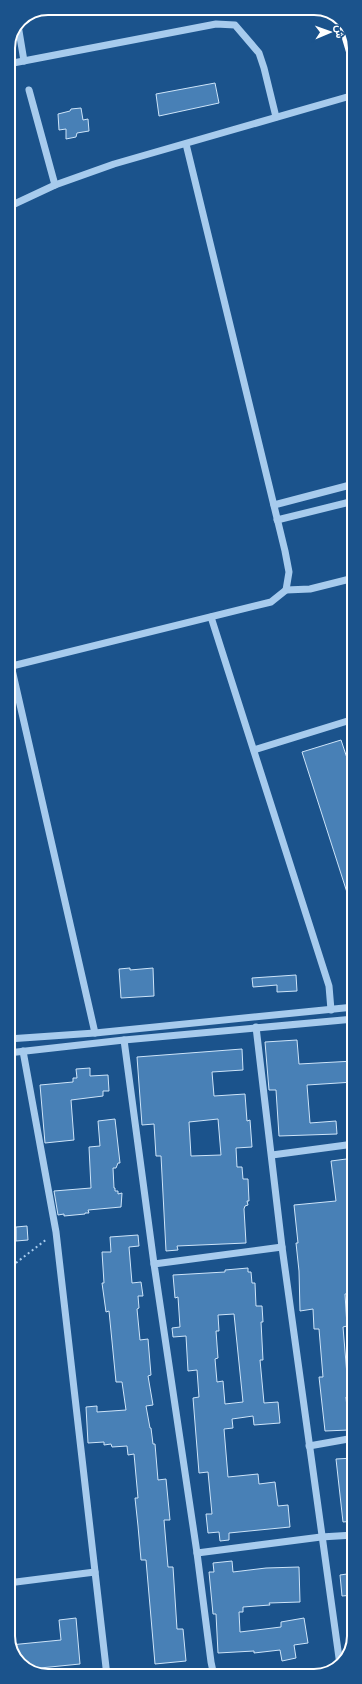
<svg xmlns="http://www.w3.org/2000/svg" width="362" height="1684" viewBox="0 0 362 1684" font-family="'PT Sans Narrow',Vazirmatn,sans-serif">
	<style>
		.building { fill: #4880b6; stroke: #cde4f9; fill-rule: evenodd }
		.lines { fill: none; stroke-linecap: round; stroke-linejoin: round }
		.path { stroke: #a7cbed; stroke-width: 2; stroke-dasharray: 2 3; stroke-linecap: butt }
		.minor { stroke: #a7cbed; stroke-width: 7 }
		.highway { stroke: #fff; stroke-width: 12 }
		.rim { fill: none; stroke: #fff; stroke-width: 2 }
	</style>
	<rect width="100%" height="100%" fill="#1b538c"/>
	<!-- building -->
	<g class="building">
		<path d="M215,83L219,103L159,116L156,94Z"/>
		<path d="M81,108L83,120L88,119L89,131L77,133L76,137L66,139V129L59,130L58,114L70,111L71,109Z"/>
		<path d="M341,740L354,779V908H352L302,752Z"/>
		<path d="M130,968V970L153,968L154,996L121,998L119,969Z"/>
		<path d="M296,975L297,991L277,992V985L253,987L252,978Z"/>
		<path d="M297,1040L299,1064L354,1061V1082L307,1085L310,1123L336,1121L337,1134L279,1136L276,1090H269L265,1042Z"/>
		<path d="M242,1049L243,1070L212,1072L214,1096L245,1094L247,1121L250,1120L252,1147L236,1148L237,1167H242L243,1179H248L249,1201H247L248,1205L245,1206L244,1209L246,1243L177,1246L178,1250L166,1251L161,1156H156L154,1124L142,1125L137,1057ZM218,1119L221,1155L191,1156L189,1122Z"/>
		<path d="M90,1068V1076L108,1075L109,1091H103V1096L71,1100L74,1140L45,1143L40,1085L73,1082V1078H77L76,1069Z"/>
		<path d="M115,1119L120,1163H118L116,1168H113L114,1188H115V1191H118V1194L122,1193L121,1207L88,1210L89,1213H85V1214L64,1216V1214L58,1215L54,1191L91,1188L89,1147L100,1146L98,1121Z"/>
		<path d="M354,1158V1293L345,1294L347,1326L343,1327L347,1375H350L351,1397H346L349,1430L325,1431L319,1377H323L319,1329H314L313,1309L300,1311L299,1271L296,1243H298L294,1205L336,1201L331,1161Z"/>
		<path d="M27,1226L28,1240L16,1241V1227Z"/>
		<path d="M138,1235L139,1246L129,1247L132,1283L141,1282L143,1296H138L139,1308L137,1309L140,1340L148,1339L151,1375L148,1376L153,1405L146,1406L150,1428H151L153,1444H155L158,1480L166,1479L170,1520H164L168,1567H173L177,1629H183L186,1661L155,1664L146,1560H141L138,1526L135,1498H138L134,1454L128,1455L127,1446L112,1447L111,1444L104,1445V1442L88,1443L86,1407L97,1406V1412L126,1410L122,1382H116L109,1311L106,1312L102,1283H104L102,1252H111L110,1237Z"/>
		<path d="M248,1268V1272H251L252,1283H255L256,1306H262L263,1322H261L263,1360H260L264,1403L278,1402L280,1423L254,1425L253,1416L232,1419L233,1428L224,1429L228,1477L258,1474L259,1484L275,1482L278,1506L288,1505L290,1527L229,1533V1540L220,1541L219,1532L208,1533L206,1514H212L208,1472L199,1473L193,1398L199,1397L197,1370L188,1371L186,1336L173,1337L172,1328L180,1327L178,1297L175,1298L173,1275L225,1272V1270ZM234,1314L243,1402L225,1404L223,1381L217,1382L215,1359L218,1358L216,1331H219L218,1315Z"/>
		<path d="M354,1458V1521L343,1522L336,1459Z"/>
		<path d="M232,1561L233,1572L266,1568L299,1567L300,1602L269,1603L270,1605L243,1607V1612H239L240,1632L281,1627V1622L304,1618L308,1643L294,1645L296,1658L282,1661L280,1650L254,1653V1651L218,1653L216,1614H213L209,1572H214L213,1563Z"/>
		<path d="M354,1573V1595L342,1596L340,1575Z"/>
		<path d="M76,1618L80,1664L30,1669L20,1664L10,1645L61,1640L59,1620Z"/>
	</g>
	<g class="lines">
		<!-- path -->
		<path class="path" d="M8,1269L47,1239"/>
		<!-- minor -->
		<g class="minor">
			<path d="M18,25L24,61"/>
			<path d="M8,64L216,24L235,25L259,53L264,68L276,117"/>
			<path d="M29,90L55,185"/>
			<path d="M186,144L285,551L289,572L286,590"/>
			<path d="M8,207L55,185L114,164L354,95"/>
			<path d="M274,505L354,484"/>
			<path d="M277,520L354,501"/>
			<path d="M211,617L329,986L331,1010"/>
			<path d="M8,652L95,1033"/>
			<path d="M8,667L271,602L286,590L310,589L354,578"/>
			<path d="M254,750L354,719"/>
			<path d="M256,1027L282,1247L340,1665"/>
			<path d="M8,1039L95,1033L354,1007"/>
			<path d="M124,1040L154,1264"/>
			<path d="M23,1051L56,1232L107,1676"/>
			<path d="M8,1053L124,1040L354,1019"/>
			<path d="M272,1155L354,1144"/>
			<path d="M309,1446L354,1438"/>
			<path d="M197,1553L321,1537L354,1535"/>
			<path d="M8,1583L95,1572"/>
			<path d="M214,1676L211,1662L197,1553L154,1264L282,1247"/>
		</g>
		<!-- highway -->
		<path class="highway" d="M343,21L354,58"/>
	</g>
	<!-- crop -->
	<path d="M0 0H362V1684H0ZM48 15H314A33 33 0 0 1 347 48V1636A33 33 0 0 1 314 1669H48A33 33 0 0 1 15 1636V48A33 33 0 0 1 48 15Z" fill="#1b538c" fill-rule="evenodd"/>
	<path class="rim" d="M48 15H314A33 33 0 0 1 347 48V1636A33 33 0 0 1 314 1669H48A33 33 0 0 1 15 1636V48A33 33 0 0 1 48 15Z"/>
	<!-- north arrow -->
	<g transform="translate(330 32) rotate(88)" stroke="#1b538c" stroke-width="3" paint-order="stroke">
	<path d="M0-3L7 15L0 10L-7 15Z" fill="#ffffff"/>
	<text y="-6" font-size="11" font-weight="bold" text-anchor="middle" fill="#ffffff">ش</text>
	</g>
</svg>
